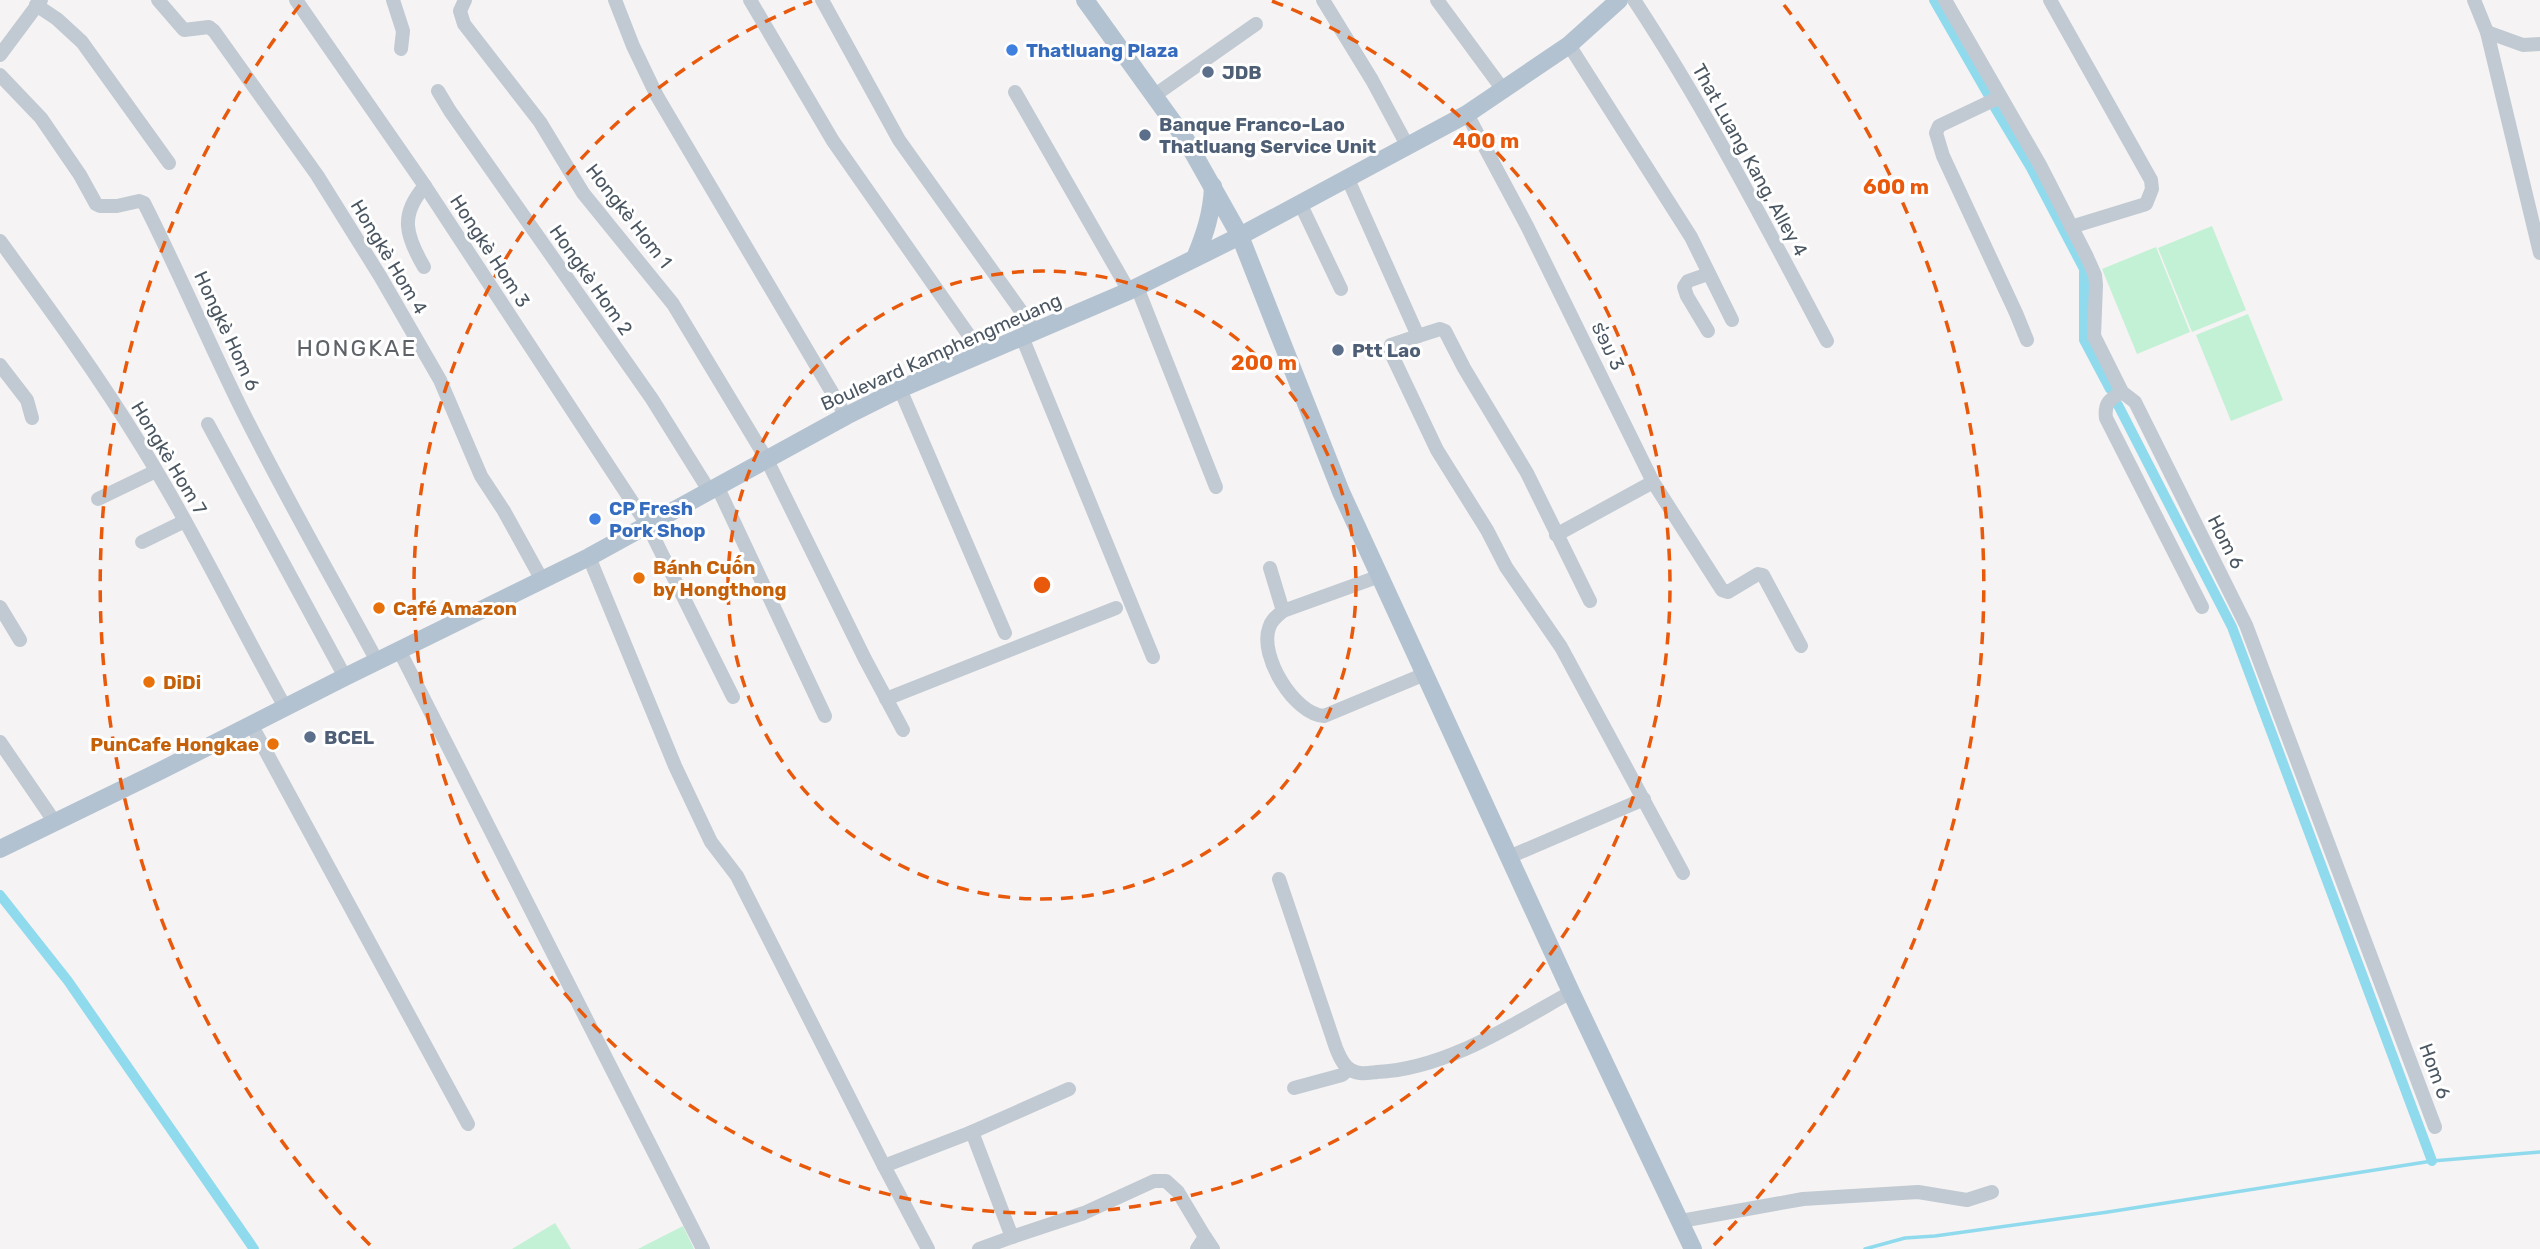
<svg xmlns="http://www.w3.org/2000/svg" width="2540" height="1249" viewBox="0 0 2540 1249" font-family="Rubik,'Noto Sans Lao',sans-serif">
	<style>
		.garden { fill: #c3f1d5 }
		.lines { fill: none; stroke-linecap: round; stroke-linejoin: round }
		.stream { stroke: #90daee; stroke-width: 3.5 }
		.canal { stroke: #90daee; stroke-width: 10 }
		.minor { stroke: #c1cad2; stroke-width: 14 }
		.major { stroke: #b3c2d1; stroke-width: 18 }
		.ring { fill: none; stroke: #e8590c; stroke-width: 3.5; stroke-dasharray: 12 9 }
		.shop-dot { fill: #3f7fe0; stroke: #fff; stroke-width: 2.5 }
		.service-dot { fill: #5c6f8a; stroke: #fff; stroke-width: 2.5 }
		.food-dot { fill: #e8710a; stroke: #fff; stroke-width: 2.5 }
		.labels { text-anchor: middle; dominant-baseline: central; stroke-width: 6; stroke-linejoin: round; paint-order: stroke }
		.shop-label { font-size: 19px; font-weight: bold; fill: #366cbe; stroke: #fff; text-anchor: start }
		.service-label { font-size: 19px; font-weight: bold; fill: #4e5e75; stroke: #fff; text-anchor: start }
		.street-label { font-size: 19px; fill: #4a5661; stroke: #fff }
		.food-label { font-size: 19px; font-weight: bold; fill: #c56008; stroke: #fff; text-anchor: start }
		.quarter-label { font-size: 23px; letter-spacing: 2px; fill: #5f6368; stroke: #fff }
		.centre { fill: #e8590c; stroke: #fff; stroke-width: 3.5 }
		.ring-label { font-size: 21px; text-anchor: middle; font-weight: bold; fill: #e8590c; stroke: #fff; stroke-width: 6; stroke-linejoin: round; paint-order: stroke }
	</style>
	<rect width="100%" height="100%" fill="#f5f3f3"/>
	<!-- garden -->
	<g class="garden">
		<path d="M2212,226L2246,310L2192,332L2158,248Z"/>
		<path d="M2156,247L2190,332L2137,354L2102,269Z"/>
		<path d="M2248,314L2283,400L2231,421L2196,335Z"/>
		<path d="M555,1223L571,1249H512Z"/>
		<path d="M683,1226L694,1249H638Z"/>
	</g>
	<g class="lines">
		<!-- stream -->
		<path class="stream" d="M1865,1249L1905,1238L1935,1236L2108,1212L2432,1161L2540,1152"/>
		<!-- canal -->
		<g class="canal">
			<path d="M1934,0L1989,96"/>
			<path d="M1995,108L2031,168L2084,269V340L2110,389"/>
			<path d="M2118,405L2232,627L2432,1161"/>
			<path d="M0,895L68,981L254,1249"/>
		</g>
		<!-- minor -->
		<g class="minor">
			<path d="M158,0L184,30L209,27L214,31L317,175L380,276L440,380L481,476L504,511L542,580"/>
			<path d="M296,0L425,186L648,526L733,697"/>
			<path d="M393,0L403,31L401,49"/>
			<path d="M465,0L460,11L464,24L540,122L583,193L673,304L767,460L865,659L903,730"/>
			<path d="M615,0L633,46L657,96L846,416"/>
			<path d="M750,0L833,141L982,354"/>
			<path d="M822,0L899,140L1036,332"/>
			<path d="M1323,0L1372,80L1407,145"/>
			<path d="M1437,0L1504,91"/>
			<path d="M1634,0C1706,109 1766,226 1827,341"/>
			<path d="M1945,0L2040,165L2087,257L2095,275L2096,285L2094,336L2122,392L2135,402L2246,625L2435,1127"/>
			<path d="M2050,0L2151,180L2152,189L2146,204L2071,227"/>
			<path d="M2474,0L2487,32L2540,253"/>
			<path d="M36,5L57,19L82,42L169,163"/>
			<path d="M2487,32L2523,45L2540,44"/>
			<path d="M1569,45L1691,237L1732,320"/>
			<path d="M0,55L41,0"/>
			<path d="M0,75L41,118L80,175L96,204L100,206H117L139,201L144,203C178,270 207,339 240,406C283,493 331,576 377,661"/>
			<path d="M438,91L450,111L652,399L710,492"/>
			<path d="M1015,92L1129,291"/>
			<path d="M1155,95L1256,24"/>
			<path d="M2000,97L1939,126L1936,133L1943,156L2016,313L2027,340"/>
			<path d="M1467,114L1527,226L1653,482L1722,590L1728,592L1758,574L1763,575L1801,646"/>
			<path d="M1347,177L1418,336L1391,345L1390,351L1437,450L1487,530L1506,567L1561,647L1683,873"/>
			<path d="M1300,203L1341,289"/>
			<path d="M0,241C49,308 98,375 142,447C194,531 237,621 285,707"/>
			<path d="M424,267C406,236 399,215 425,186"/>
			<path d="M1137,287L1216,487"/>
			<path d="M1708,331L1687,296L1684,287L1688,281L1708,274"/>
			<path d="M1418,336L1440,329L1445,331L1464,368L1527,473L1590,601"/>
			<path d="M1022,337L1153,657"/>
			<path d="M0,365L27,400L32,418"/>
			<path d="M900,389L1005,633"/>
			<path d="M2122,392C2110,399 2104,403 2106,418L2202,607"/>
			<path d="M208,424L345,677"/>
			<path d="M718,488L825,716"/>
			<path d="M98,499L156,471"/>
			<path d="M1556,535L1653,482"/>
			<path d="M142,542L185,521"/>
			<path d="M589,557L675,766L711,842L737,876L884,1166L972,1132L1012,1237L1084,1213L1154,1181H1166L1178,1192L1205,1237L1197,1249"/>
			<path d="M1270,568L1283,611"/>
			<path d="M1380,576L1283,611C1277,616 1271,620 1269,628C1259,656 1294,714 1324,716L1425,674"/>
			<path d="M0,607L20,640"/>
			<path d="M399,650L703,1249"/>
			<path d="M886,699L1116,608"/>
			<path d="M251,724L468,1124"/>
			<path d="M0,742L54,821"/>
			<path d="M1509,857L1644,799"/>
			<path d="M1279,879L1336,1048C1339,1055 1343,1066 1351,1070C1359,1075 1368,1073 1377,1072C1446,1069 1512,1025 1571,992"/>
			<path d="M1294,1088L1342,1075L1349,1069"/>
			<path d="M972,1132L1069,1089"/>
			<path d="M884,1166L928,1249"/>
			<path d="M1681,1221L1803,1199L1918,1192L1967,1200L1992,1192"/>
			<path d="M1205,1237L1213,1249"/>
			<path d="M979,1249L1012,1237"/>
		</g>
		<!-- major -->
		<g class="major">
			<path d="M1085,0L1186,140L1240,236L1341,492L1571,992L1693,1249"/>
			<path d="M1195,258C1205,234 1212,213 1213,186"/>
			<path d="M0,849L160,771L345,677L589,557L846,416L900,389L1129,291L1240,236L1467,114L1569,45L1619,0"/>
		</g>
	</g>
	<!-- distance rings -->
	<g class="ring">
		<circle cx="1042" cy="585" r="314"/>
		<path d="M1272 1A628 628 0 1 1 812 1"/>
		<path d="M370 1245A942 942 0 0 1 300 5M1784 5A942 942 0 0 1 1714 1245"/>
	</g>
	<!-- markers -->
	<g class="shop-dot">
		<circle cx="1012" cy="50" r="7"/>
		<circle cx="595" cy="519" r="7"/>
	</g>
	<g class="service-dot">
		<circle cx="1208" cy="72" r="7"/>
		<circle cx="1145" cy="135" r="7"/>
		<circle cx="1338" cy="350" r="7"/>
		<circle cx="310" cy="737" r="7"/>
	</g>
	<g class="food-dot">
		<circle cx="639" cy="578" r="7"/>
		<circle cx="379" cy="608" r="7"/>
		<circle cx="149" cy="682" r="7"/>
		<circle cx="273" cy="744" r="7"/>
	</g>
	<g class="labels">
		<!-- shop labels -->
		<g class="shop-label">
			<text x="1026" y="50">Thatluang Plaza</text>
			<text x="609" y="508">CP Fresh<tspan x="609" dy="22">Pork Shop</tspan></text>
		</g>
		<!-- service labels -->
		<g class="service-label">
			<text x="1222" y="72">JDB</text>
			<text x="1159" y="124">Banque Franco-Lao<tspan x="1159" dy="22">Thatluang Service Unit</tspan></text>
			<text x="1352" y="350">Ptt Lao</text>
			<text x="324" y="737">BCEL</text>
		</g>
		<!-- street labels -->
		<g class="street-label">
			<text transform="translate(1750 160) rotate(61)">That Luang Kang, Alley 4</text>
			<text transform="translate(629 216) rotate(52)">Hongkè Hom 1</text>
			<text transform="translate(490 251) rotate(57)">Hongkè Hom 3</text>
			<text transform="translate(389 257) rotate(59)">Hongkè Hom 4</text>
			<text transform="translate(591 280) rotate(55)">Hongkè Hom 2</text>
			<text transform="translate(227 331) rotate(65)">Hongkè Hom 6</text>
			<text transform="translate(1608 346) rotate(64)">ຮ່ອມ 3</text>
			<text transform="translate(941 352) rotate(-24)">Boulevard Kamphengmeuang</text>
			<text transform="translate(169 458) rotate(59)">Hongkè Hom 7</text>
			<text transform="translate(2226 542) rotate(63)">Hom 6</text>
			<text transform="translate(2435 1071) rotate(70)">Hom 6</text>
		</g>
		<!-- food labels -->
		<g class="food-label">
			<text x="653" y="567">Bánh Cuốn<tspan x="653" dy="22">by Hongthong</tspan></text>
			<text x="393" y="608">Café Amazon</text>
			<text x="163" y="682">DiDi</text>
			<text x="259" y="744" text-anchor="end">PunCafe Hongkae</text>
		</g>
		<!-- quarter labels -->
		<g class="quarter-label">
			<text x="357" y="348">HONGKAE</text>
		</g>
	</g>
	<circle cx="1042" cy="585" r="10" class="centre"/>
	<g class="ring-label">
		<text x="1486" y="148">400 m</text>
		<text x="1896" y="194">600 m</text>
		<text x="1264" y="370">200 m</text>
	</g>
</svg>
